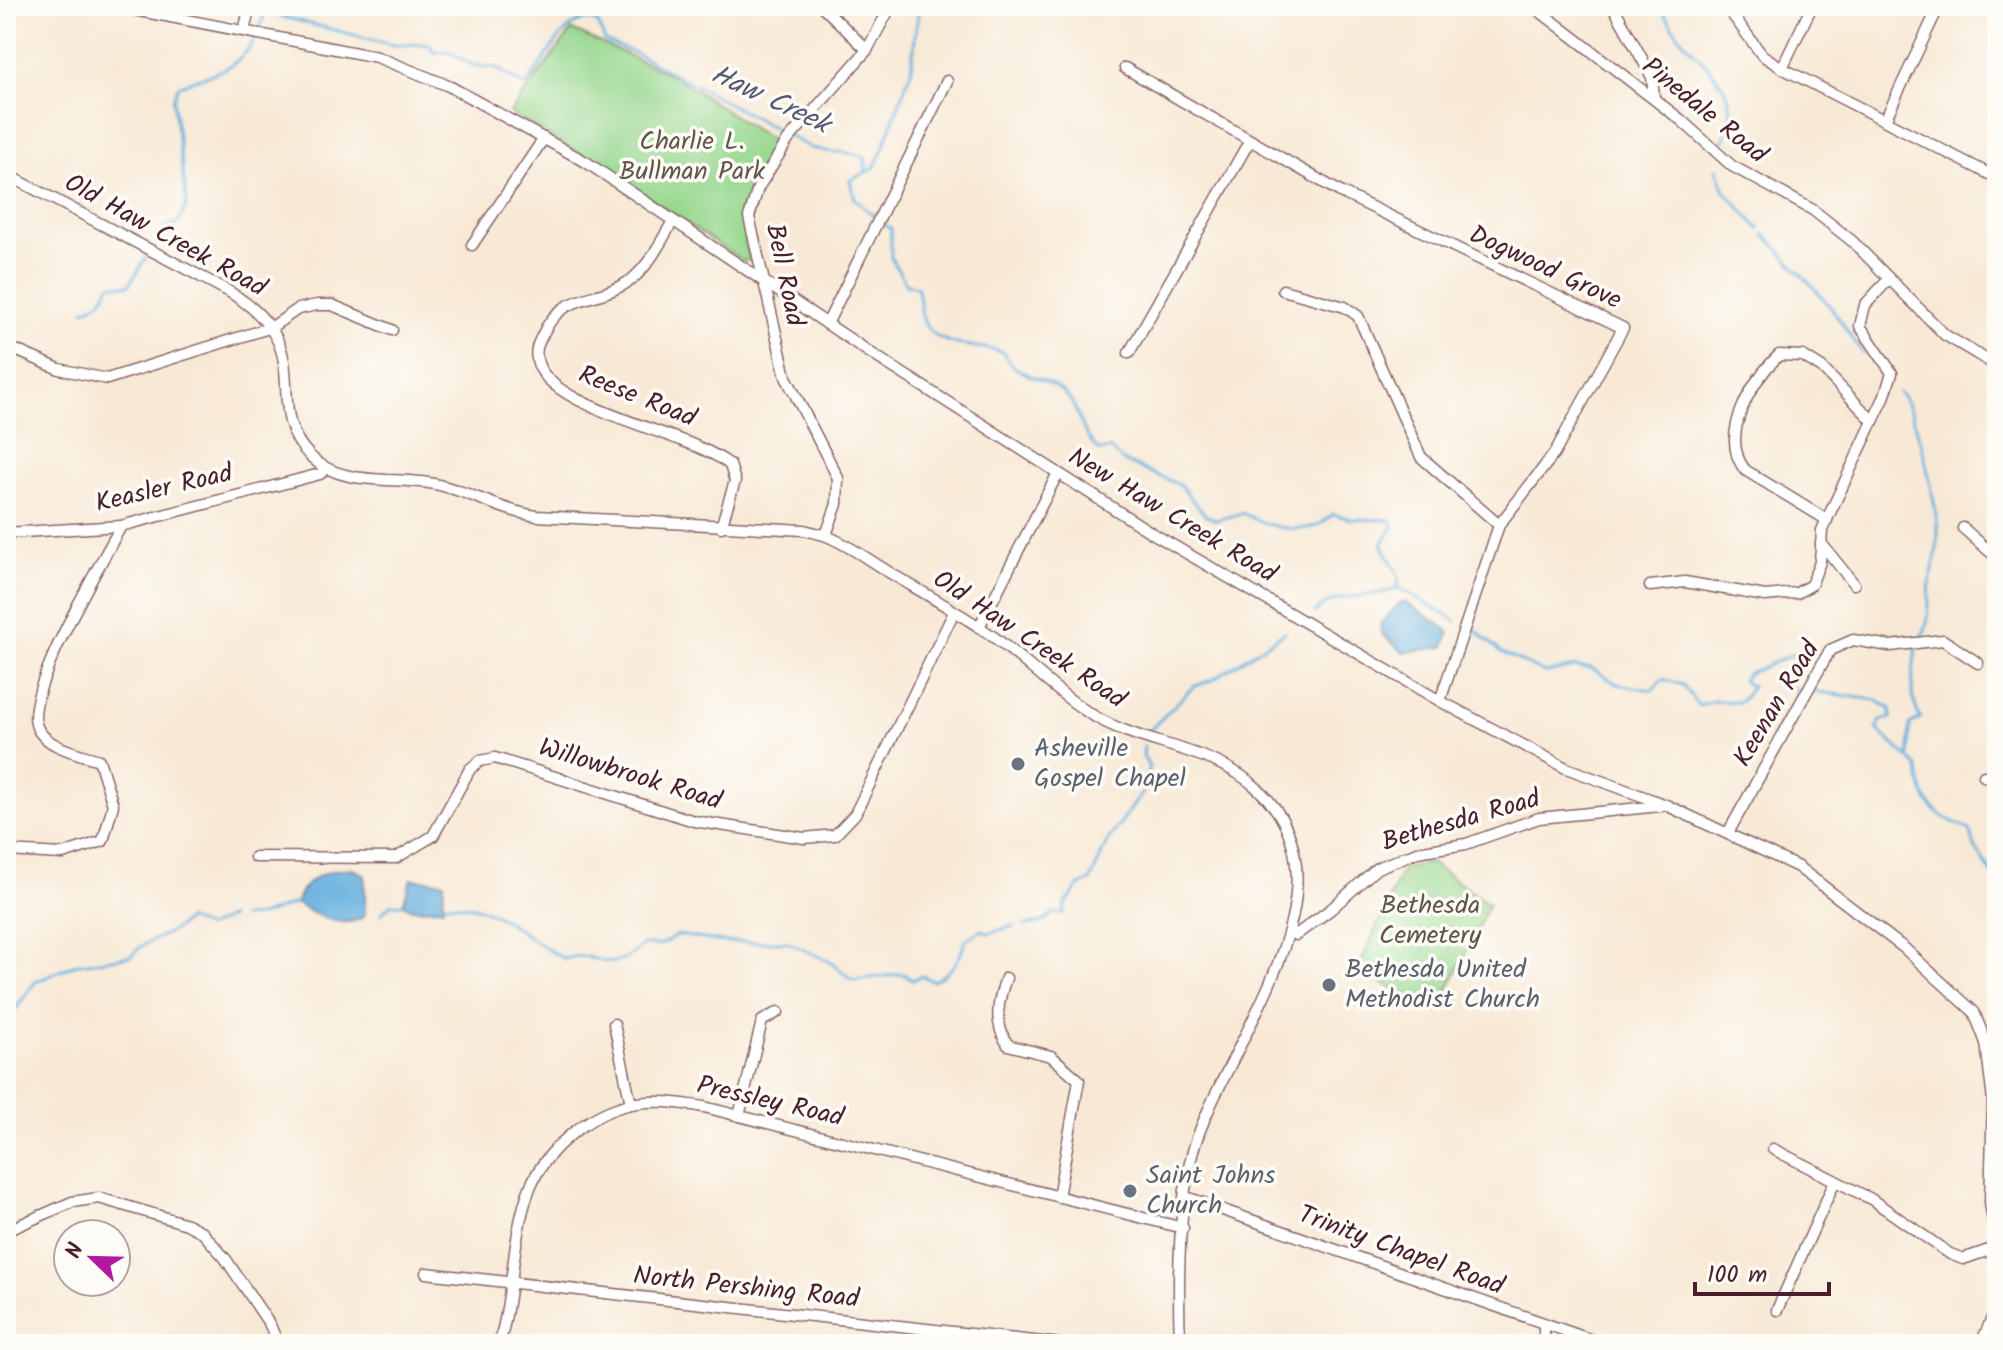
<svg xmlns="http://www.w3.org/2000/svg" width="2003" height="1350" viewBox="0 0 2003 1350" font-family="Kalam,sans-serif">
	<style>
		.green { fill: #96d78e; stroke: #707b5c; stroke-width: 2 }
		.water { fill: #67b0df; stroke: #586885; stroke-width: 2 }
		.lines { fill: none; stroke-linecap: round; stroke-linejoin: round }
		.stream { stroke: #67b0df; stroke-width: 3 }
		.minor-casing { stroke: #876667; stroke-width: 13 }
		.minor { stroke: #fff; stroke-width: 10 }
		.worship-dot { fill: #6b7280; stroke: #fdfcf7; stroke-width: 3 }
		.labels { text-anchor: middle; dominant-baseline: central; stroke-width: 7; stroke-linejoin: round; paint-order: stroke }
		.street-label { font-size: 26px; fill: #4a1f2b; stroke: #fdfcf7 }
		.park-label { font-size: 26px; fill: #615649; stroke: #fdfcf7 }
		.worship-label { font-size: 26px; fill: #5b616d; stroke: #fdfcf7; text-anchor: start }
		.water-label { font-size: 28px; font-style: italic; fill: #565973; stroke: #fdfcf7 }
	</style>
	<rect width="100%" height="100%" fill="#fdfcf7"/>
	<filter id="ink" filterUnits="userSpaceOnUse"><feTurbulence type="fractalNoise" baseFrequency=".0125" numOctaves="2"/><feDisplacementMap in="SourceGraphic" scale="16" xChannelSelector="R" yChannelSelector="G"/><feConvolveMatrix kernelMatrix="1 2 1 2 8 2 1 2 1" color-interpolation-filters="sRGB"/></filter>
	<filter id="wash" filterUnits="userSpaceOnUse"><feTurbulence type="fractalNoise" baseFrequency=".006" numOctaves="4" result="noise"/><feDisplacementMap in="SourceGraphic" scale="32" xChannelSelector="R" yChannelSelector="G"/><feGaussianBlur stdDeviation="1.8" result="paint"/><feColorMatrix in="noise" values="0 0 0 0 0 0 0 0 0 0 0 0 0 0 0 0 0 1.4 0 .05"/><feComposite in="paint" operator="in"/></filter>
	<g filter="url(#wash)">
		<rect width="100%" height="100%" fill="#f8e9d6"/>
		<!-- green -->
		<g class="green">
			<path d="M572,30L672,75L777,144L745,205L743,221L750,261H743L592,160L510,113Z"/>
			<path d="M1431,863L1489,904L1438,1011L1357,971L1403,868Z"/>
		</g>
		<!-- water -->
		<g class="water">
			<path d="M1405,602L1445,628L1449,633L1444,647L1403,652L1382,634L1380,624L1400,603Z"/>
			<path d="M351,868L365,875V915C348,932 313,915 296,903C305,877 325,871 351,868Z"/>
			<path d="M411,879L444,882L443,908L412,909L403,904Z"/>
		</g>
		<g class="lines">
			<!-- stream -->
			<g class="stream">
				<path d="M1658,6C1666,15 1672,27 1680,37C1710,72 1752,99 1719,148"/>
				<path d="M256,10L393,45L429,44L434,52H449L473,65L496,68L525,86C544,66 558,25 587,19L598,23L605,41L639,55L811,148C830,154 846,150 865,157L866,172"/>
				<path d="M260,27L265,13"/>
				<path d="M1717,169L1725,191L1759,229"/>
				<path d="M875,217L855,199L850,180L874,168L883,149L911,71L919,6"/>
				<path d="M881,222L891,229V258L906,284L917,287C921,298 919,308 923,319C935,351 978,343 1003,352C1015,379 1044,375 1064,393C1080,407 1079,434 1100,451L1110,449L1123,461L1180,485L1205,515L1217,520L1242,513C1270,528 1310,539 1333,514L1350,519L1391,520L1393,527L1382,544L1399,577L1398,587"/>
				<path d="M1764,235C1779,247 1786,259 1799,272C1827,300 1840,319 1862,353"/>
				<path d="M158,244L165,228L178,223L187,204L173,100L178,86C211,72 232,75 254,41"/>
				<path d="M83,311L101,301L110,285H129L147,256"/>
				<path d="M1899,393C1917,407 1938,510 1938,536C1938,550 1934,564 1931,578C1926,604 1933,611 1922,638"/>
				<path d="M1398,587L1456,621"/>
				<path d="M1315,612C1335,590 1373,601 1398,587"/>
				<path d="M1473,628L1501,652L1545,673L1574,667L1591,668L1617,684L1652,690L1663,679L1683,685L1698,705L1715,701L1740,702L1752,687L1743,681L1747,674L1794,654L1798,664L1786,682L1796,691H1803"/>
				<path d="M1811,691L1876,700L1891,709V718L1881,720L1877,729L1918,767C1922,806 1936,815 1970,830L1975,847L1997,881"/>
				<path d="M1150,730L1193,687L1214,679L1285,632"/>
				<path d="M1909,756L1910,725L1921,718C1908,700 1913,670 1916,649"/>
				<path d="M445,904C504,904 518,936 565,959C598,947 605,981 643,945H660L678,935L724,942H787L829,961L853,980L904,974L912,980L922,976L934,981C952,971 960,961 965,941L981,930L989,933L1014,926"/>
				<path d="M381,914L390,905L402,904"/>
				<path d="M242,917L260,916L296,903"/>
				<path d="M1026,925L1043,922L1054,913L1064,914L1065,905L1078,887L1090,881L1108,840L1147,787L1149,767L1143,756L1144,746"/>
				<path d="M6,1022L35,982L74,965L131,956C145,938 172,937 187,919L207,928L230,917"/>
			</g>
		</g>
	</g>
	<g filter="url(#ink)">
		<g class="lines">
			<!-- minor casing -->
			<g class="minor-casing">
				<g id="minor">
					<path d="M114,6L377,57L449,86L586,162L869,352L1152,533L1440,701L1566,768L1666,805L1798,867L1904,948L1974,1012L1986,1043L1993,1101L1990,1202L1997,1247"/>
					<path d="M822,6L867,50"/>
					<path d="M1533,6L1681,120L1732,166L1813,210L1852,241L1945,335L1997,366"/>
					<path d="M1613,6L1652,77L1654,98"/>
					<path d="M1726,6L1762,55L1782,68L1997,178"/>
					<path d="M244,31L250,6"/>
					<path d="M1125,68L1342,193L1623,328L1554,454L1499,525L1440,701"/>
					<path d="M1782,68L1812,6"/>
					<path d="M1885,120L1939,6"/>
					<path d="M6,174L228,291C324,348 258,404 310,456C343,489 398,475 439,485C473,493 502,511 537,516L804,530L824,535C846,543 867,559 887,571C923,593 961,613 995,638C1027,662 1056,692 1089,713C1142,747 1212,745 1259,790C1363,889 1222,1048 1193,1151C1178,1203 1178,1289 1180,1344"/>
					<path d="M673,221C661,241 650,265 631,280C598,304 562,290 542,336C538,343 535,351 537,359C545,410 692,432 730,465L735,481L721,527"/>
					<path d="M472,245L544,138"/>
					<path d="M1283,290L1345,307L1358,316L1421,457L1499,525"/>
					<path d="M827,324L947,81"/>
					<path d="M11,348L59,369L107,379L272,327L298,309L317,305H332L392,330"/>
					<path d="M1129,353L1250,140"/>
					<path d="M1827,520L1745,470C1718,435 1752,381 1779,355L1803,356L1822,368L1873,421"/>
					<path d="M1963,528L1997,558"/>
					<path d="M6,533L121,526L320,474L326,469"/>
					<path d="M826,535L837,504L838,478L786,377L749,217L758,188L788,140L867,50L891,6"/>
					<path d="M1821,543L1854,584"/>
					<path d="M1650,586L1685,582L1765,596L1797,593L1811,585L1820,562L1822,530L1884,398L1892,373L1860,326L1865,305L1889,279"/>
					<path d="M979,627L1058,473"/>
					<path d="M1984,776L1997,781"/>
					<path d="M1728,833L1830,650L1853,640L1890,646L1943,640L1978,663"/>
					<path d="M6,851L63,854L103,841L113,805L99,760C81,754 42,747 36,724C26,688 101,564 121,526"/>
					<path d="M255,857L396,858L433,836L470,769L480,761L495,758L694,821L804,838L835,835L855,814L954,612"/>
					<path d="M1291,932L1296,935L1331,909L1377,868L1417,852L1466,844L1539,818L1660,806"/>
					<path d="M1006,978C998,1000 993,1023 1008,1045L1051,1056L1079,1080L1058,1197"/>
					<path d="M614,1024L631,1104"/>
					<path d="M739,1116L762,1021L778,1012"/>
					<path d="M1773,1149L1871,1199L1950,1254L1963,1259L1992,1249L1997,1260"/>
					<path d="M1186,1197L1603,1344"/>
					<path d="M6,1231L72,1202L99,1198L187,1224L202,1232L225,1258L270,1325L278,1344"/>
					<path d="M426,1273L1061,1344"/>
					<path d="M1777,1310L1835,1181"/>
					<path d="M499,1344C514,1295 511,1242 528,1193C542,1152 588,1113 631,1104C655,1099 680,1103 704,1107L1183,1228"/>
					<path d="M1544,1344V1325"/>
					<path d="M1981,1344L1997,1306"/>
				</g>
			</g>
			<!-- minor -->
			<use href="#minor" class="minor"/>
		</g>
	</g>
	<!-- markers -->
	<g class="worship-dot">
		<circle cx="1018" cy="764" r="8"/>
		<circle cx="1329" cy="985" r="8"/>
		<circle cx="1130" cy="1191" r="8"/>
	</g>
	<g class="labels">
		<!-- street labels -->
		<g class="street-label">
			<text transform="translate(1704 111) rotate(39)">Pinedale Road</text>
			<text transform="translate(165 236) rotate(29)">Old Haw Creek Road</text>
			<text transform="translate(1545 268) rotate(25)">Dogwood Grove</text>
			<text transform="translate(784 275) rotate(78)">Bell Road</text>
			<text transform="translate(637 397) rotate(22)">Reese Road</text>
			<text transform="translate(164 489) rotate(-13)">Keasler Road</text>
			<text transform="translate(1172 516) rotate(31)">New Haw Creek Road</text>
			<text transform="translate(1029 640) rotate(34)">Old Haw Creek Road</text>
			<text transform="translate(1777 704) rotate(-59)">Keenan Road</text>
			<text transform="translate(630 775) rotate(17)">Willowbrook Road</text>
			<text transform="translate(1461 821) rotate(-16)">Bethesda Road</text>
			<text transform="translate(770 1102) rotate(13)">Pressley Road</text>
			<text transform="translate(1401 1251) rotate(20)">Trinity Chapel Road</text>
			<text transform="translate(746 1288) rotate(6)">North Pershing Road</text>
		</g>
		<!-- park labels -->
		<g class="park-label">
			<text x="692" y="142">Charlie L.<tspan x="692" dy="30">Bullman Park</tspan></text>
			<text x="1430" y="906">Bethesda<tspan x="1430" dy="30">Cemetery</tspan></text>
		</g>
		<!-- worship labels -->
		<g class="worship-label">
			<text x="1034" y="749">Asheville<tspan x="1034" dy="30">Gospel Chapel</tspan></text>
			<text x="1345" y="970">Bethesda United<tspan x="1345" dy="30">Methodist Church</tspan></text>
			<text x="1146" y="1176">Saint Johns<tspan x="1146" dy="30">Church</tspan></text>
		</g>
		<!-- water labels -->
		<g class="water-label">
			<text transform="translate(770 100) rotate(25)">Haw Creek</text>
		</g>
	</g>
	<!-- margin -->
	<rect width="2003" height="1350" fill="none" stroke="#fdfcf7" stroke-width="32"/>
	<!-- north arrow -->
	<g transform="translate(92 1258) rotate(293)"><circle r="38" fill="#fdfcf7" stroke="#b5a4a5" stroke-width="2"/>
	<path d="M0-6L14 30L0 20L-14 30Z" fill="#b5179e"/>
	<text y="-12" font-size="22" font-weight="bold" text-anchor="middle" fill="#4a1f2b">N</text>
	</g>
	<!-- scale -->
	<path d="M1695 1282v12h134v-12" fill="none" stroke="#4a1f2b" stroke-width="4"/>
	<text x="1707" y="1282" font-size="24" fill="#4a1f2b" stroke="#fdfcf7" stroke-width="6" paint-order="stroke">100 m</text>
</svg>
